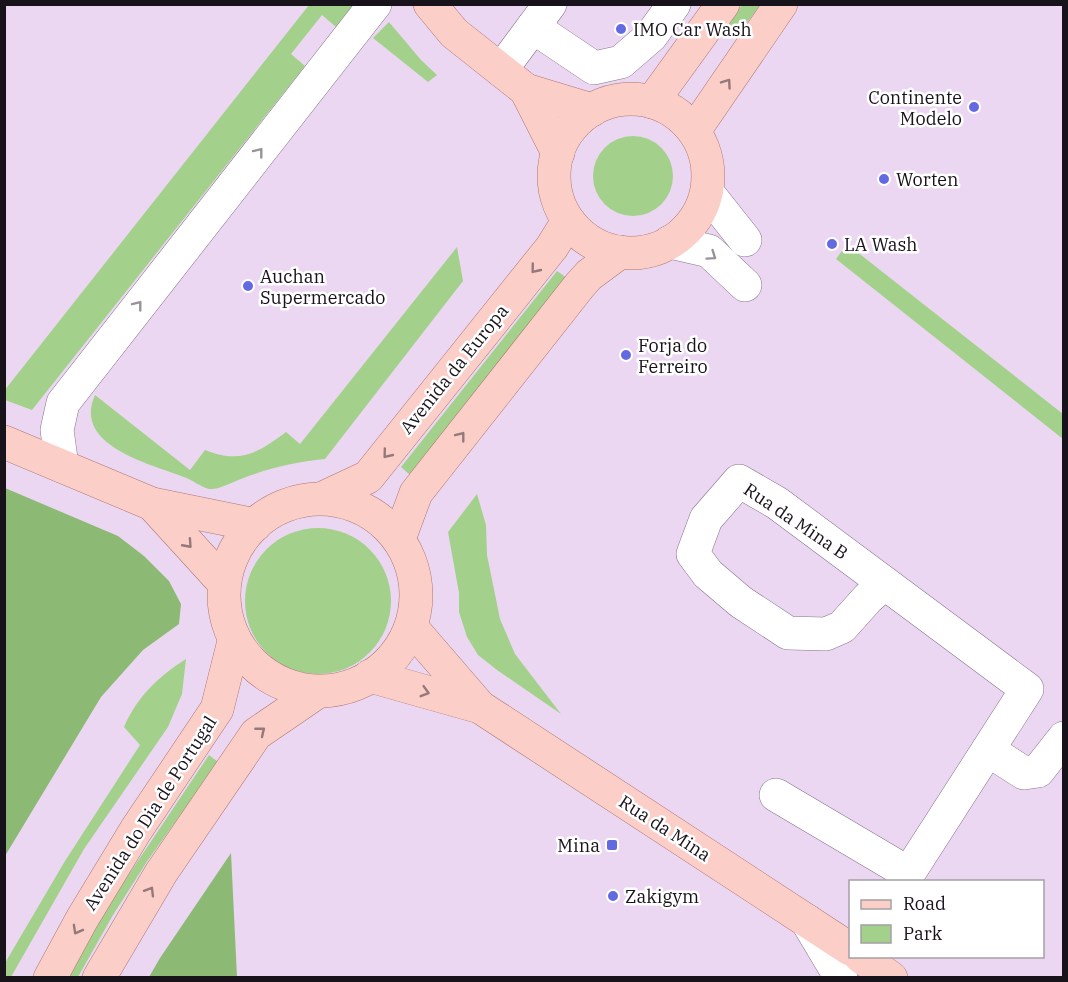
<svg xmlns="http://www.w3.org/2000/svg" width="1068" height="982" viewBox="0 0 1068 982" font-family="'IBM Plex Serif',serif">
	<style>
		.green { fill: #a3d18b }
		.forest { fill: #8cba74 }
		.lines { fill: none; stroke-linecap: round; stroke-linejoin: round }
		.minor-casing { stroke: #86748b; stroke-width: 34 }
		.major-casing { stroke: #ab7773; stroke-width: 34 }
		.minor { stroke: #fff; stroke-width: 33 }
		.major { stroke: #fccec8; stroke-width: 33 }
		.oneway { stroke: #95797a }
		.oneway2 { stroke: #979498 }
		.poi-dot { fill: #6369e1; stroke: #fff; stroke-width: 2 }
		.labels { text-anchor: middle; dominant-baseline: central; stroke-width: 5; stroke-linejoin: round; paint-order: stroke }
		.poi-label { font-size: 18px; fill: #18121b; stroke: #fff; text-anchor: start }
		.street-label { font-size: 18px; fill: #18121b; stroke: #fff }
	</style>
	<rect width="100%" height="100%" fill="#ecd7f2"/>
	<!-- green -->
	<g class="green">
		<path d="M309,5H354L336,27L322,15L291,54L305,66L32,410L5,400L4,391Z"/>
		<path d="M742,5H760L738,35L726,27Z"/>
		<path d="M389,22L421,60L437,75L428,82L373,38Z"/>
		<circle cx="633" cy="176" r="40"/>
		<path d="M847,244L1063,414V439L836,259Z"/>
		<path d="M457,247L463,281L325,459C294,462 265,469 236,481C228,484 218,490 209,489C201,487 192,480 184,477C151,464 72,446 95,395L190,470L205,450C240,464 258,453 286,432L300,444Z"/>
		<path d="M557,271L567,278L410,475L401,467Z"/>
		<path d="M477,494L486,525L487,555L500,619L515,654L561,714L497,670L478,655L467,637L459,612V593L448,532Z"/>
		<circle cx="318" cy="601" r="73"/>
		<path d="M186,659L182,694L168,727L84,849L11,977H5V963L65,861L140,745L124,727C137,697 159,676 186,659Z"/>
		<path d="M209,755L218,762L148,860L113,915L78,977L68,978L105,910Z"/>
	</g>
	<!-- forest -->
	<g class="forest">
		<path d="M5,488L118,536L144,556L169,581L181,604L179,624L143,650L101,697L5,856Z"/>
		<path d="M231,853L237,977H149L160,958Z"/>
	</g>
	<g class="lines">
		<!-- minor casing -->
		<g class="minor-casing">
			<g id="minor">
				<path d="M533,27L594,68L621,62L651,36L674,4"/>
				<path d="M501,70L550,4"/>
				<path d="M707,192L745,240"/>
				<path d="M670,242L709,251L745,285"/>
				<path d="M62,466L57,430L63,403L375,4"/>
				<path d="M885,583L868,598L842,627L826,634L788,633L741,602L708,574L693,554L706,519L739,481L777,503L1027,689L903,882"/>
				<path d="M988,750L1024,773L1038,771L1064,738"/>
				<path d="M776,795L908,873"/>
				<path d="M807,921L841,978"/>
			</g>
		</g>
		<!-- major casing -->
		<g class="major-casing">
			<g id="major">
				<path d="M430,4L454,33L526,90L592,110"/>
				<path d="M526,90L558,153"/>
				<circle cx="631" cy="176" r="77"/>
				<path d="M652,102L723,4"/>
				<path d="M694,131L781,4"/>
				<path d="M4,442L152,504L255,525"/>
				<path d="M323,498L368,477L552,247L568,221"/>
				<circle cx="320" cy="595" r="96"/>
				<path d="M152,504L224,583"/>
				<path d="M399,539L416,493L580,285L589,275L620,252"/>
				<path d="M411,627L480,707L850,949"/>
				<path d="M370,676L480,707"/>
				<path d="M860,956L891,978"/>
				<path d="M50,978L82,919L136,830L217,709L234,641"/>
				<path d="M99,978L161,873L256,734L316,693"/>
			</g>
		</g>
		<!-- minor -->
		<use href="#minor" class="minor"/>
		<!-- major -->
		<use href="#major" class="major"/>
	</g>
	<!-- one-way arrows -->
	<defs><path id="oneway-chevron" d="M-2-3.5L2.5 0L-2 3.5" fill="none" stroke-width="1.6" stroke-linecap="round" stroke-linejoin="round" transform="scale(1.5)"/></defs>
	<g class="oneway">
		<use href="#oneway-chevron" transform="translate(727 83) rotate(-55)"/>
		<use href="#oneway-chevron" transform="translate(535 269) rotate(129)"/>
		<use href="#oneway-chevron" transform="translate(461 436) rotate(-52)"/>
		<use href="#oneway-chevron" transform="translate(387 454) rotate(129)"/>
		<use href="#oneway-chevron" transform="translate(188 544) rotate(48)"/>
		<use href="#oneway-chevron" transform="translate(425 692) rotate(16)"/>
		<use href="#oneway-chevron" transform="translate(261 731) rotate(-39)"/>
		<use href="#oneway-chevron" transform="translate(150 891) rotate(-59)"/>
		<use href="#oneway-chevron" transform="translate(77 930) rotate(119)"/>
	</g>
	<g class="oneway2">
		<use href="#oneway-chevron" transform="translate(259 152) rotate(-52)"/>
		<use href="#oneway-chevron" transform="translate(712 256) rotate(35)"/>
		<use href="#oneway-chevron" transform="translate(138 305) rotate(-52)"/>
	</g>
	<!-- markers -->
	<g class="poi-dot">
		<circle cx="621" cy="29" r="6"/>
		<circle cx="974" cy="107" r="6"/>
		<circle cx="884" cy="179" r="6"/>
		<circle cx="832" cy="244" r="6"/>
		<circle cx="248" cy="286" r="6"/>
		<circle cx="626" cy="355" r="6"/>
		<rect x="606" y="839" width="12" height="12" rx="3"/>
		<circle cx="613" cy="896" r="6"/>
	</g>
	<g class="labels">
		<!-- poi labels -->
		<g class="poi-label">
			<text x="633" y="29">IMO Car Wash</text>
			<text x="962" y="97" text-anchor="end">Continente<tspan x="962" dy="21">Modelo</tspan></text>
			<text x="896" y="179">Worten</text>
			<text x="844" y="244">LA Wash</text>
			<text x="260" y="276">Auchan<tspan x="260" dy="21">Supermercado</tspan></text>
			<text x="638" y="345">Forja do<tspan x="638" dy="21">Ferreiro</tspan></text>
			<text x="600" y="845" text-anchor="end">Mina</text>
			<text x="625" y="896">Zakigym</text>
		</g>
		<!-- street labels -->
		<g class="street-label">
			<text transform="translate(454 369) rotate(-51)">Avenida da Europa</text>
			<text transform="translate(796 521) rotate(34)">Rua da Mina B</text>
			<text transform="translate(150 813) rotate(-57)">Avenida do Dia de Portugal</text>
			<text transform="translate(665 828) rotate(33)">Rua da Mina</text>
		</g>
	</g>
	<!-- border -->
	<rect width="1068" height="982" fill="none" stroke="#18121b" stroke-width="12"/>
	<!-- legend -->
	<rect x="849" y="880" width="195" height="78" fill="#ffffff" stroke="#a3a0a4" stroke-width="1.5"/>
	<rect x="861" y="900" width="30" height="9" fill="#fccec8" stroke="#a3a0a4" stroke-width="1.5"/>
	<text x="903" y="910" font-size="18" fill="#18121b">Road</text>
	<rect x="861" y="925" width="30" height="18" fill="#a3d18b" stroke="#a3a0a4" stroke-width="1.5"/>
	<text x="903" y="940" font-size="18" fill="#18121b">Park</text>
</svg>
